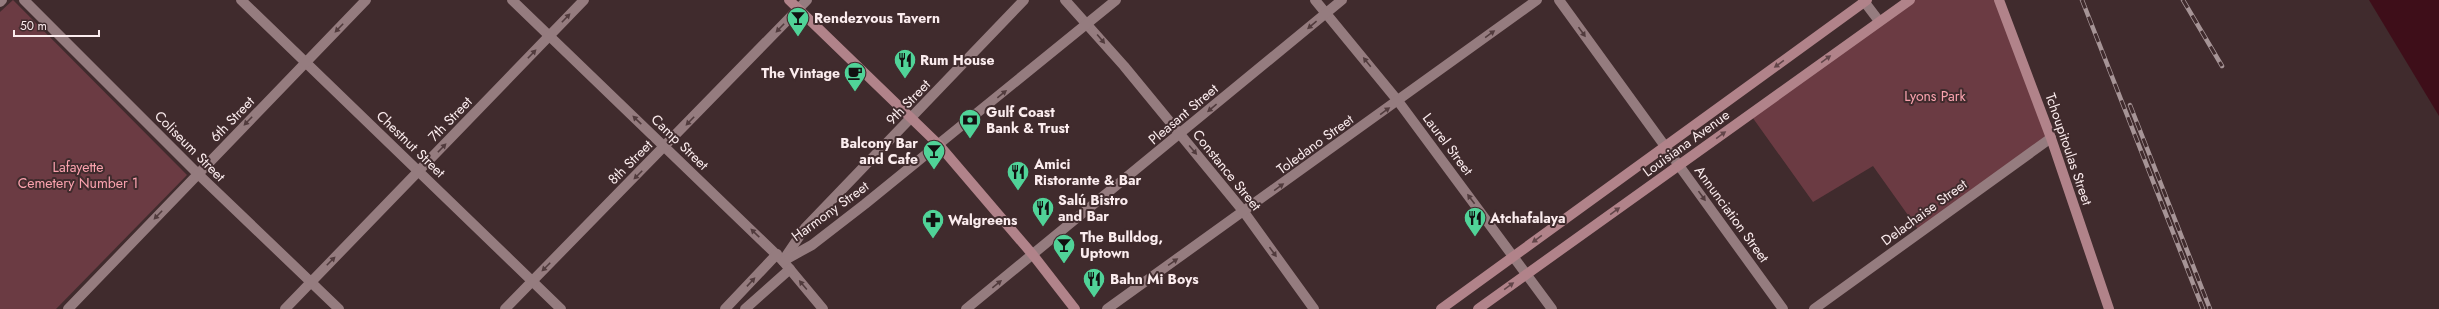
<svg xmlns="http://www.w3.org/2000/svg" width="2439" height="309" viewBox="0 0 2439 309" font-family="Jost,sans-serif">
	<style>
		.green { fill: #6b3b43 }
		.water { fill: #3e0e19 }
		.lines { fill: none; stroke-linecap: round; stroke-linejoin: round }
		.street { stroke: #957c7f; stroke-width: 10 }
		.secondary { stroke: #b1838a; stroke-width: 10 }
		.rail-casing { stroke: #a69496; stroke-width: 4.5 }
		.rail { stroke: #402b2d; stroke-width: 3; stroke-dasharray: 9; stroke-linecap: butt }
		.oneway { fill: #513b3d }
		.oneway2 { fill: #624549 }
		.labels { text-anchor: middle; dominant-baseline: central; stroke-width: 4; stroke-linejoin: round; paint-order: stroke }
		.poi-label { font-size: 14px; font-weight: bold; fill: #fbecee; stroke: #402b2d; text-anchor: start }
		.park-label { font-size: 14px; fill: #fba3af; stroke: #402b2d }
		.street-label { font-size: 14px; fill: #fbecee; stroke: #402b2d }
	</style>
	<rect width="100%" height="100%" fill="#402b2d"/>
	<!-- green -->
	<g class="green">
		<path d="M13,0L187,175L56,309H0V12Z"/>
		<path d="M1910,0H1999L2051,138L1920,232L1873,166L1813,202L1750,114Z"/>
	</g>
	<!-- water -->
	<path class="water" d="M2369,0H2439V116Z"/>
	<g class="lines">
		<!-- street -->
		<g class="street">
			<path d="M24,0L198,174L339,309"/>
			<path d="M241,0L561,309"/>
			<path d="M512,0L783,261L823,309"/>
			<path d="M1065,0L1124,66L1244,212L1314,309"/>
			<path d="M1315,0L1398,101L1552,309"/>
			<path d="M1559,0L1783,309"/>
			<path d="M1863,0L1879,21"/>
			<path d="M0,2L2,0"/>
			<path d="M784,259L805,228L1024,0"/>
			<path d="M783,261L812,245L865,204L1116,0"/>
			<path d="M68,309L366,0"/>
			<path d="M285,309L584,0"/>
			<path d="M505,309L807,0"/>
			<path d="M725,309L777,254"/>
			<path d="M745,309L790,269"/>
			<path d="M966,309L1342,0"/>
			<path d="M1107,309L1537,0"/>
			<path d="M1814,309L2051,138"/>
		</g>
		<!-- secondary -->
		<g class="secondary">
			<path d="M789,0L939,145L1033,255L1075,309"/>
			<path d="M1999,0L2051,138L2109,309"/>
			<path d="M1441,309L1867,0"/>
			<path d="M1478,309L1910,0"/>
		</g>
		<!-- rail casing -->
		<g class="rail-casing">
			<g id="rail">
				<path d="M2082,0L2203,309"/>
				<path d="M2183,0L2222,66"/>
				<path d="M2130,105L2210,309"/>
			</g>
		</g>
		<!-- rail -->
		<use href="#rail" class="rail"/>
	</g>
	<!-- one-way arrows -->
	<defs><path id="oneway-solid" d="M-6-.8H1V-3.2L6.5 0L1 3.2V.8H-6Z"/></defs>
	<g class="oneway">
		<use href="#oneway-solid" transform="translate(566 18) rotate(-46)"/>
		<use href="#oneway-solid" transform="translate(1312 25) rotate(140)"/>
		<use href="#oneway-solid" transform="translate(339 28) rotate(134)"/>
		<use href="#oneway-solid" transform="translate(780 28) rotate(134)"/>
		<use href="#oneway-solid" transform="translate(1582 32) rotate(54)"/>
		<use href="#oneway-solid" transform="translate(1490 34) rotate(-36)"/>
		<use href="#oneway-solid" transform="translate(1101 39) rotate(50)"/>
		<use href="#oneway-solid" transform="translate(532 54) rotate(-46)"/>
		<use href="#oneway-solid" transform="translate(1367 62) rotate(-129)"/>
		<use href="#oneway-solid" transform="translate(1002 94) rotate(-39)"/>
		<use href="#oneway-solid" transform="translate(1212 108) rotate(140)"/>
		<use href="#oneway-solid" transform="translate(1385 111) rotate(-36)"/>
		<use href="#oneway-solid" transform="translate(637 120) rotate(-136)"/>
		<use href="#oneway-solid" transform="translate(248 121) rotate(134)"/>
		<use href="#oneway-solid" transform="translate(690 121) rotate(134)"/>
		<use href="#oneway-solid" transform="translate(442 148) rotate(-46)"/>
		<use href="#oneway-solid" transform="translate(1193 150) rotate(50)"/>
		<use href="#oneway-solid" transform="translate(638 175) rotate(135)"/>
		<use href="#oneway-solid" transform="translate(1279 187) rotate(-36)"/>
		<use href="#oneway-solid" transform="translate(1702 196) rotate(54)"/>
		<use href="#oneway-solid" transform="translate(1471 199) rotate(-127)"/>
		<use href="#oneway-solid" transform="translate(158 215) rotate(134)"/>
		<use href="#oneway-solid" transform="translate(755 233) rotate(-136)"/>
		<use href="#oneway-solid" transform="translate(1273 252) rotate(54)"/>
		<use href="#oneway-solid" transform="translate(331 261) rotate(-45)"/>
		<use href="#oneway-solid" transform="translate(1173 262) rotate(-35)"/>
		<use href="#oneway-solid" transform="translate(546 267) rotate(135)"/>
		<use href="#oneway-solid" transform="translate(751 282) rotate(-47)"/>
		<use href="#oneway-solid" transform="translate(997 284) rotate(-39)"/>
		<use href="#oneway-solid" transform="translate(803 285) rotate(-130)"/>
	</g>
	<g class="oneway2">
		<use href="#oneway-solid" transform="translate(1826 59) rotate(-36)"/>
		<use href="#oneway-solid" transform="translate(1779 64) rotate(144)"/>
		<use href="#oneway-solid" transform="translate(1721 135) rotate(-36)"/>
		<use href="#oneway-solid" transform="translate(1615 211) rotate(-36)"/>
		<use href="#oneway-solid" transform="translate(1537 239) rotate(144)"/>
		<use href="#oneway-solid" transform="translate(1509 286) rotate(-36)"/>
	</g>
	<!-- icons -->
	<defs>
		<g id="bar-pin" transform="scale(1.15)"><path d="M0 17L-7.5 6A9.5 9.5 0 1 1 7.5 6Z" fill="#50d398" stroke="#402b2d"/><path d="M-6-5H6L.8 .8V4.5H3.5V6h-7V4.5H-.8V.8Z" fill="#111"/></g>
		<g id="restaurant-pin" transform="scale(1.15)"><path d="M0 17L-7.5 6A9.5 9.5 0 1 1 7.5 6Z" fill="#50d398" stroke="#402b2d"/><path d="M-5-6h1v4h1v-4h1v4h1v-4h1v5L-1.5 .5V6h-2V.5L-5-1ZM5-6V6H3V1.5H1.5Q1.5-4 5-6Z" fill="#111"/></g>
		<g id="cafe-pin" transform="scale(1.15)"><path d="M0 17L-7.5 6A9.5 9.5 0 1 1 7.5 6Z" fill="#50d398" stroke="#402b2d"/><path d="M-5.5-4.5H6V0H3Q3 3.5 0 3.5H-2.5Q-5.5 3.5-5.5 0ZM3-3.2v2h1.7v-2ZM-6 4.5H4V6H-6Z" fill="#111"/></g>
		<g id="bank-pin" transform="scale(1.15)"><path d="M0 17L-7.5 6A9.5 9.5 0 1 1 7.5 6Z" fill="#50d398" stroke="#402b2d"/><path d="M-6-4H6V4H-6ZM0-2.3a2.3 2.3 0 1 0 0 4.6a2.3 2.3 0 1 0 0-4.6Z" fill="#111"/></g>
		<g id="pharmacy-pin" transform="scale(1.15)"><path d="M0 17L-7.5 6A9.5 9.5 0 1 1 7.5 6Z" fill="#50d398" stroke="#402b2d"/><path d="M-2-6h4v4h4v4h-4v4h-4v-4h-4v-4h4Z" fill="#111"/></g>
	</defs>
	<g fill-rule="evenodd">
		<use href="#bar-pin" x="798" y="18"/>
		<use href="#restaurant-pin" x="905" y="60"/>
		<use href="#cafe-pin" x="855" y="73"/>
		<use href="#bank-pin" x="970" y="120"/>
		<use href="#bar-pin" x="934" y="151"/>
		<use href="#restaurant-pin" x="1018" y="172"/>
		<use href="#restaurant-pin" x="1043" y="208"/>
		<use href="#restaurant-pin" x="1475" y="218"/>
		<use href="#pharmacy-pin" x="933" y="220"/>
		<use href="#bar-pin" x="1064" y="245"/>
		<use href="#restaurant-pin" x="1094" y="279"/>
	</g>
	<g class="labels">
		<!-- poi labels -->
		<g class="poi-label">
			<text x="814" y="18">Rendezvous Tavern</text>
			<text x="920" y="60">Rum House</text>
			<text x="840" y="73" text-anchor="end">The Vintage</text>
			<text x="986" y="112">Gulf Coast<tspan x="986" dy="16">Bank &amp; Trust</tspan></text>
			<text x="918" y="143" text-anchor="end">Balcony Bar<tspan x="918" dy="16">and Cafe</tspan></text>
			<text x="1034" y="164">Amici<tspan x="1034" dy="16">Ristorante &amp; Bar</tspan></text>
			<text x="1058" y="200">Salú Bistro<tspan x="1058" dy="16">and Bar</tspan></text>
			<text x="1490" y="218">Atchafalaya</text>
			<text x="948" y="220">Walgreens</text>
			<text x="1080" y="237">The Bulldog,<tspan x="1080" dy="16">Uptown</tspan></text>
			<text x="1110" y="279">Bahn Mi Boys</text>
		</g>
		<!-- park labels -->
		<g class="park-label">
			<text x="1935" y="96">Lyons Park</text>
			<text x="78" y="167">Lafayette<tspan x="78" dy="16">Cemetery Number 1</tspan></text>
		</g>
		<!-- street labels -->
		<g class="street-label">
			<text transform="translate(908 102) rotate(-46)">9th Street</text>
			<text transform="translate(1183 114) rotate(-40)">Pleasant Street</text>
			<text transform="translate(232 119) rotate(-46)">6th Street</text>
			<text transform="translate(450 119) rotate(-46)">7th Street</text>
			<text transform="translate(680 142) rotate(44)">Camp Street</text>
			<text transform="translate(1686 143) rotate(-36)">Louisiana Avenue</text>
			<text transform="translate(411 144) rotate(44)">Chestnut Street</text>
			<text transform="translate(1315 144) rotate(-36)">Toledano Street</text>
			<text transform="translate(1448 144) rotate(53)">Laurel Street</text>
			<text transform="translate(190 146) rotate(45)">Coliseum Street</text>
			<text transform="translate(2069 149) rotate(71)">Tchoupitoulas Street</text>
			<text transform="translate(630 162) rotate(-45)">8th Street</text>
			<text transform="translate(1227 170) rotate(51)">Constance Street</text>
			<text transform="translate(830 211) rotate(-36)">Harmony Street</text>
			<text transform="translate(1924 212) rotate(-36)">Delachaise Street</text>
			<text transform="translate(1732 214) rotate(54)">Annunciation Street</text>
		</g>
	</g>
	<!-- scale -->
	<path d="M14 30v6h85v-6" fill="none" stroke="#fbecee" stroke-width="2"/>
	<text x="20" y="30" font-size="12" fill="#fbecee" stroke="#402b2d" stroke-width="3" paint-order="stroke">50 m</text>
</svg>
